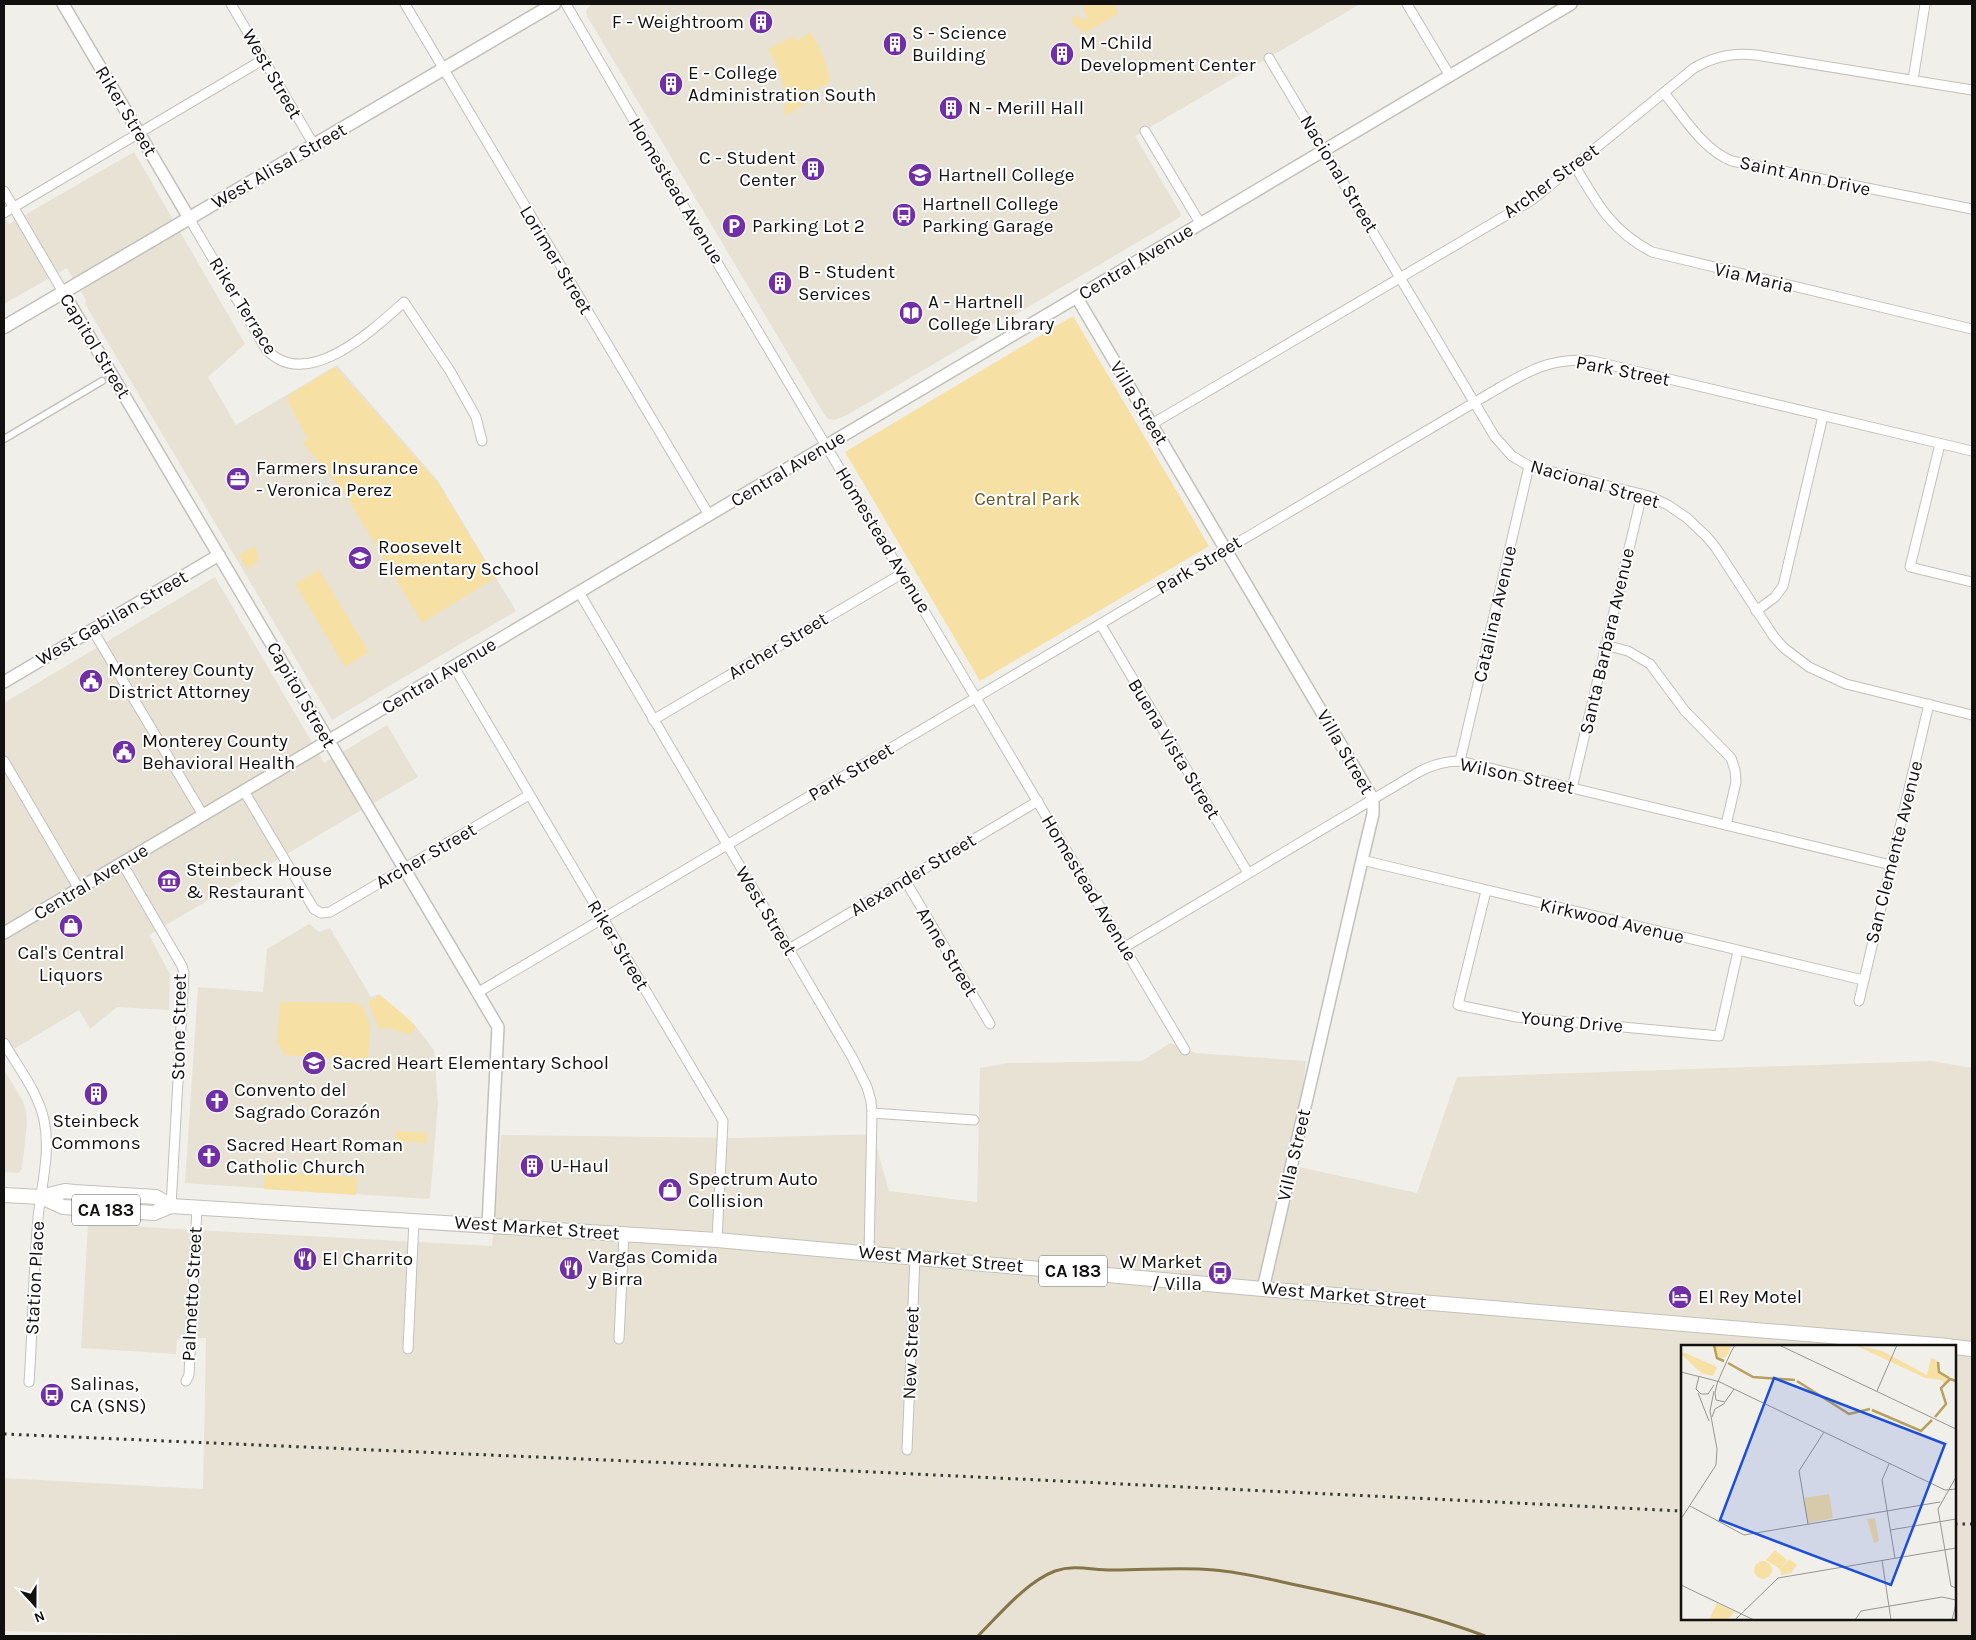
<svg xmlns="http://www.w3.org/2000/svg" width="1976" height="1640" viewBox="0 0 1976 1640" font-family="Karla,sans-serif">
	<style>
		.built { fill: #e8e2d5; fill-rule: evenodd }
		.green { fill: #f7e0a4 }
		.lines { fill: none; stroke-linecap: round; stroke-linejoin: round }
		.stream { stroke: #867548; stroke-width: 3 }
		.pedestrian-casing { stroke: #c2c0ba; stroke-width: 9 }
		.minor-casing { stroke: #c2c0ba; stroke-width: 11 }
		.tertiary-casing { stroke: #c2c0ba; stroke-width: 14 }
		.secondary-casing { stroke: #c2c0ba; stroke-width: 15 }
		.primary-casing { stroke: #c2c0ba; stroke-width: 16 }
		.pedestrian { stroke: #fff; stroke-width: 6 }
		.minor { stroke: #fff; stroke-width: 9 }
		.tertiary { stroke: #fff; stroke-width: 11 }
		.secondary { stroke: #fff; stroke-width: 12 }
		.primary { stroke: #fff; stroke-width: 14 }
		.rail { stroke: #373633; stroke-width: 3; stroke-dasharray: 2.5 5; stroke-linecap: butt }
		.labels { text-anchor: middle; dominant-baseline: central; stroke-width: 4; stroke-linejoin: round; paint-order: stroke }
		.shield { fill: #fff; stroke: #595857; stroke-width: 1 }
		.shield-label { font-size: 18px; font-weight: bold; fill: #12110f }
		.poi-label { font-size: 19px; fill: #12110f; stroke: #fff; text-anchor: start }
		.street-label { font-size: 19px; fill: #12110f; stroke: #fff }
		.park-label { font-size: 19px; fill: #655322; stroke: #fff }
		.inset-river { fill: none; stroke: #b8a060; stroke-width: 2.5 }
		.inset-road { fill: none; stroke: #989692; stroke-width: 1 }
		.view { fill: #1d4ed8; fill-opacity: 0.15; stroke: #1d4ed8; stroke-width: 2.5 }
		.inset-edge { fill: none; stroke: #12110f; stroke-width: 2.5 }
	</style>
	<rect width="100%" height="100%" fill="#f1efe9"/>
	<!-- built -->
	<g class="built">
		<path d="M592,4H1360L1135,136L1181,214L1180,217L1013,316H1008L980,331L978,338L847,415L834,420L828,419L824,414L587,16L586,10Z"/>
		<path d="M134,152L245,344L208,377L236,425L337,365L438,481L516,611L332,720L85,304L86,300L67,268L4,304V216L9,224Z"/>
		<path d="M215,577L324,763L387,725L418,777L149,935L170,974L169,1010L117,1007L90,1029L79,1010L4,1055V703Z"/>
		<path d="M309,924L319,932L330,928L371,997L379,994L394,1008L414,1024L434,1050L438,1104L430,1199L185,1183L198,987L263,992L267,949Z"/>
		<path d="M1170,1043L1196,1053L1306,1061L1295,1166L1417,1193L1457,1077L1932,1061L1972,1068V1636H251L4,1631V1478L203,1489L206,1338L177,1339L176,1354L81,1348L88,1224L492,1246L501,1135L737,1138L873,1134L889,1191L977,1202L980,1068L1008,1063L1142,1061ZM1682,1346H1955V1619H1682Z"/>
		<path d="M4,1070L23,1101L26,1112L27,1123L22,1169L18,1173L4,1172Z"/>
	</g>
	<!-- green -->
	<g class="green">
		<path d="M1086,4H1113L1119,13L1084,33L1073,24L1071,18L1075,15L1081,19H1089L1084,11V5Z"/>
		<path d="M810,32C821,48 827,63 830,82L816,90V96L784,117C788,89 781,73 768,49L793,36L798,41Z"/>
		<path d="M1073,316L1209,546L980,681L845,452Z"/>
		<path d="M335,367L438,483L495,578L422,623L344,492L303,443L308,439L289,404L288,396Z"/>
		<path d="M255,546L259,561L247,569L239,555Z"/>
		<path d="M319,570L369,652L345,667L295,584Z"/>
		<path d="M380,995C390,1004 410,1018 416,1028L409,1035L392,1029L379,1028L369,1004V1001Z"/>
		<path d="M280,1002L355,1003L363,1007L370,1026L368,1060L285,1055L277,1043Z"/>
		<path d="M396,1131L427,1133V1143L395,1141Z"/>
		<path d="M265,1171L357,1177L356,1195L264,1189Z"/>
	</g>
	<g class="lines">
		<!-- stream -->
		<path class="stream" d="M978,1636C1000,1614 1026,1582 1055,1571C1076,1564 1095,1571 1115,1570C1148,1570 1182,1567 1214,1570C1241,1572 1269,1579 1296,1585C1360,1598 1424,1613 1485,1636"/>
		<!-- pedestrian casing -->
		<g class="pedestrian-casing">
			<path id="pedestrian" d="M4,439L102,381"/>
		</g>
		<!-- minor casing -->
		<g class="minor-casing">
			<g id="minor">
				<path d="M231,4L314,145"/>
				<path d="M405,4L709,515"/>
				<path d="M566,4L677,195L1185,1050"/>
				<path d="M1407,4L1450,76"/>
				<path d="M1269,58L1495,437L1512,456L1529,466L1649,496L1668,505L1687,518L1707,537L1716,548L1774,637L1784,648L1809,667L1846,684L1972,715"/>
				<path d="M1913,80L1925,4"/>
				<path d="M1664,93C1684,117 1703,150 1732,161L1972,209"/>
				<path d="M1145,131L1200,223"/>
				<path d="M1575,166C1597,204 1612,231 1652,252L1972,329"/>
				<path d="M4,191L63,292"/>
				<path d="M4,213L264,59"/>
				<path d="M189,218L266,349C306,393 373,330 404,302L450,371L476,417L482,441"/>
				<path d="M1152,424L1532,200L1694,68C1714,56 1733,52 1756,55L1972,90"/>
				<path d="M1940,444L1910,567L1972,582"/>
				<path d="M579,592L852,1057L867,1087L871,1101L872,1113L869,1253"/>
				<path d="M1756,611L1775,597L1783,586L1823,416"/>
				<path d="M1101,625L1248,873"/>
				<path d="M92,629L203,815"/>
				<path d="M1605,645L1628,651L1650,664L1685,711L1731,758L1735,770L1736,782L1726,825"/>
				<path d="M454,667L723,1121L717,1240"/>
				<path d="M653,720L903,573"/>
				<path d="M4,761L79,889"/>
				<path d="M1460,761L1529,466"/>
				<path d="M1572,788L1642,494"/>
				<path d="M244,791L314,909L321,913L330,912L529,795"/>
				<path d="M1362,860L1863,980"/>
				<path d="M122,863L182,966L184,973L171,1206"/>
				<path d="M905,880L990,1024"/>
				<path d="M1486,891L1458,1005L1516,1017L1719,1036L1738,951"/>
				<path d="M1125,947L1417,773C1431,765 1444,761 1460,761L1891,865"/>
				<path d="M789,949L1038,801"/>
				<path d="M477,993L1487,395C1523,374 1549,356 1593,361L1972,451"/>
				<path d="M1859,1001L1929,704"/>
				<path d="M4,1043C18,1067 38,1092 44,1120C51,1153 41,1186 38,1218C33,1273 33,1327 29,1382"/>
				<path d="M872,1113L974,1120"/>
				<path d="M619,1339L624,1233"/>
				<path d="M408,1349L414,1220"/>
				<path d="M186,1381L189,1375L197,1207"/>
				<path d="M907,1450L915,1257"/>
			</g>
		</g>
		<!-- tertiary casing -->
		<g class="tertiary-casing">
			<g id="tertiary">
				<path d="M63,4L189,218"/>
				<path d="M63,292L498,1027L488,1225"/>
				<path d="M1077,298L1373,799V814L1362,860L1263,1289"/>
				<path d="M4,682L219,555"/>
				<path d="M4,933L1571,4"/>
			</g>
		</g>
		<!-- secondary casing -->
		<g class="secondary-casing">
			<path id="secondary" d="M4,327L554,4"/>
		</g>
		<!-- primary casing -->
		<g class="primary-casing">
			<g id="primary">
				<path d="M4,1195L41,1197L65,1191L74,1192L156,1197L171,1206"/>
				<path d="M41,1197L63,1207L154,1213L171,1206L717,1240L1263,1289L1949,1346"/>
				<path d="M1955,1347L1972,1349"/>
			</g>
		</g>
		<!-- pedestrian -->
		<use href="#pedestrian" class="pedestrian"/>
		<!-- minor -->
		<use href="#minor" class="minor"/>
		<!-- tertiary -->
		<use href="#tertiary" class="tertiary"/>
		<!-- secondary -->
		<use href="#secondary" class="secondary"/>
		<!-- primary -->
		<use href="#primary" class="primary"/>
		<!-- rail -->
		<g class="rail">
			<path d="M4,1434L790,1468L1682,1511"/>
			<path d="M1955,1524H1972"/>
		</g>
	</g>
	<!-- icons -->
	<defs>
		<g id="building-disc" transform="scale(1.25)"><circle r="9.5" fill="#702fa4" stroke="#fff"/><path d="M-4-6H4V6H1V3H-1V6H-4ZM-2.5-4.3h1.7v1.8h-1.7ZM.8-4.3h1.7v1.8H.8ZM-2.5-1h1.7V.8h-1.7ZM.8-1h1.7V.8H.8Z" fill="#fff"/></g>
		<g id="university-disc" transform="scale(1.25)"><circle r="9.5" fill="#702fa4" stroke="#fff"/><path d="M0-5L7-2L0 1L-7-2ZM-4 1L0 2.5L4 1V4Q0 6-4 4Z" fill="#fff"/></g>
		<g id="bus-disc" transform="scale(1.25)"><circle r="9.5" fill="#702fa4" stroke="#fff"/><path d="M-5-6H5V4H4V6H2V4H-2V6H-4V4H-5ZM-3.5-4V0h7V-4ZM-3.5 1.2v1.5H-2V1.2ZM2 1.2v1.5H3.5V1.2Z" fill="#fff"/></g>
		<g id="parking-disc" transform="scale(1.25)"><circle r="9.5" fill="#702fa4" stroke="#fff"/><path d="M-3.5-5.5H1a3.5 3.5 0 0 1 0 7H-1V5.5H-3.5ZM-1-3.4V-.6H.8a1.4 1.4 0 0 0 0-2.8Z" fill="#fff"/></g>
		<g id="library-disc" transform="scale(1.25)"><circle r="9.5" fill="#702fa4" stroke="#fff"/><path d="M-6-4Q-3-5.5-.7-3.5V5Q-3 3-6 4ZM6-4Q3-5.5 .7-3.5V5Q3 3 6 4Z" fill="#fff"/></g>
		<g id="office-disc" transform="scale(1.25)"><circle r="9.5" fill="#702fa4" stroke="#fff"/><path d="M-6-3h4V-5.5h4V-3h4V5H-6ZM-1-4.5V-3h2v-1.5ZM-6 0V1H6V0Z" fill="#fff"/></g>
		<g id="school-disc" transform="scale(1.25)"><circle r="9.5" fill="#702fa4" stroke="#fff"/><path d="M0-5L7-2L0 1L-7-2ZM-4 1L0 2.5L4 1V4Q0 6-4 4Z" fill="#fff"/></g>
		<g id="civic-disc" transform="scale(1.25)"><circle r="9.5" fill="#702fa4" stroke="#fff"/><path d="M-.6-6.5H3V-4.5H.6V-3L4-1V1h2V6H-6V1h2V-1L-.6-3ZM-1.2 2.5V6h2.4V2.5Z" fill="#fff"/></g>
		<g id="museum-disc" transform="scale(1.25)"><circle r="9.5" fill="#702fa4" stroke="#fff"/><path d="M0-6L6-3V-2H-6V-3ZM-5-1h2V3h-2ZM-1-1h2V3h-2ZM3-1h2V3H3ZM-6 4H6V6H-6Z" fill="#fff"/></g>
		<g id="shop-disc" transform="scale(1.25)"><circle r="9.5" fill="#702fa4" stroke="#fff"/><path d="M-5-2.5h2.3a2.7 3.5 0 0 1 5.4 0H5L5.5 6h-11ZM-1.5-2.5h3a1.5 2.3 0 0 0-3 0Z" fill="#fff"/></g>
		<g id="church-disc" transform="scale(1.25)"><circle r="9.5" fill="#702fa4" stroke="#fff"/><path d="M-1.2-6h2.4v3.5h3.3v2.4h-3.3V6h-2.4V-.1h-3.3v-2.4h3.3Z" fill="#fff"/></g>
		<g id="restaurant-disc" transform="scale(1.25)"><circle r="9.5" fill="#702fa4" stroke="#fff"/><path d="M-5-6h1v4h1v-4h1v4h1v-4h1v5L-1.5 .5V6h-2V.5L-5-1ZM5-6V6H3V1.5H1.5Q1.5-4 5-6Z" fill="#fff"/></g>
		<g id="hotel-disc" transform="scale(1.25)"><circle r="9.5" fill="#702fa4" stroke="#fff"/><path d="M-6-4.5h1.5V1H6V5H4.5V3h-9V5H-6ZM-4 0a1.8 1.8 0 1 1 3.6 0ZM.5 0V-2.5h3Q6-2.5 6 0Z" fill="#fff"/></g>
	</defs>
	<g fill-rule="evenodd">
		<use href="#building-disc" x="761" y="22"/>
		<use href="#building-disc" x="895" y="44"/>
		<use href="#building-disc" x="1062" y="54"/>
		<use href="#building-disc" x="671" y="84"/>
		<use href="#building-disc" x="951" y="108"/>
		<use href="#building-disc" x="813" y="169"/>
		<use href="#university-disc" x="920" y="175"/>
		<use href="#bus-disc" x="904" y="215"/>
		<use href="#parking-disc" x="734" y="226"/>
		<use href="#building-disc" x="780" y="283"/>
		<use href="#library-disc" x="911" y="313"/>
		<use href="#office-disc" x="238" y="479"/>
		<use href="#school-disc" x="360" y="558"/>
		<use href="#civic-disc" x="91" y="681"/>
		<use href="#civic-disc" x="124" y="752"/>
		<use href="#museum-disc" x="169" y="881"/>
		<use href="#shop-disc" x="71" y="926"/>
		<use href="#school-disc" x="314" y="1063"/>
		<use href="#building-disc" x="96" y="1094"/>
		<use href="#church-disc" x="217" y="1101"/>
		<use href="#church-disc" x="209" y="1156"/>
		<use href="#building-disc" x="532" y="1166"/>
		<use href="#shop-disc" x="670" y="1190"/>
		<use href="#restaurant-disc" x="305" y="1259"/>
		<use href="#restaurant-disc" x="571" y="1268"/>
		<use href="#bus-disc" x="1220" y="1273"/>
		<use href="#hotel-disc" x="1680" y="1297"/>
		<use href="#bus-disc" x="52" y="1395"/>
	</g>
	<g class="labels">
		<!-- shield labels -->
		<g class="shield">
			<rect x="72" y="1194.5" width="68" height="31" rx="4"/>
			<rect x="1039" y="1255.5" width="68" height="31" rx="4"/>
		</g>
		<g class="shield-label">
			<text x="106" y="1210">CA 183</text>
			<text x="1073" y="1271">CA 183</text>
		</g>
		<!-- poi labels -->
		<g class="poi-label">
			<text x="744" y="22" text-anchor="end">F - Weightroom</text>
			<text x="912" y="33">S - Science<tspan x="912" dy="22">Building</tspan></text>
			<text x="1080" y="43">M -Child<tspan x="1080" dy="22">Development Center</tspan></text>
			<text x="688" y="73">E - College<tspan x="688" dy="22">Administration South</tspan></text>
			<text x="968" y="108">N - Merill Hall</text>
			<text x="796" y="158" text-anchor="end">C - Student<tspan x="796" dy="22">Center</tspan></text>
			<text x="938" y="175">Hartnell College</text>
			<text x="922" y="204">Hartnell College<tspan x="922" dy="22">Parking Garage</tspan></text>
			<text x="752" y="226">Parking Lot 2</text>
			<text x="798" y="272">B - Student<tspan x="798" dy="22">Services</tspan></text>
			<text x="928" y="302">A - Hartnell<tspan x="928" dy="22">College Library</tspan></text>
			<text x="256" y="468">Farmers Insurance<tspan x="256" dy="22">- Veronica Perez</tspan></text>
			<text x="378" y="547">Roosevelt<tspan x="378" dy="22">Elementary School</tspan></text>
			<text x="108" y="670">Monterey County<tspan x="108" dy="22">District Attorney</tspan></text>
			<text x="142" y="741">Monterey County<tspan x="142" dy="22">Behavioral Health</tspan></text>
			<text x="186" y="870">Steinbeck House<tspan x="186" dy="22">&amp; Restaurant</tspan></text>
			<text x="71" y="953" text-anchor="middle">Cal's Central<tspan x="71" dy="22">Liquors</tspan></text>
			<text x="332" y="1063">Sacred Heart Elementary School</text>
			<text x="234" y="1090">Convento del<tspan x="234" dy="22">Sagrado Corazón</tspan></text>
			<text x="96" y="1121" text-anchor="middle">Steinbeck<tspan x="96" dy="22">Commons</tspan></text>
			<text x="226" y="1145">Sacred Heart Roman<tspan x="226" dy="22">Catholic Church</tspan></text>
			<text x="550" y="1166">U-Haul</text>
			<text x="688" y="1179">Spectrum Auto<tspan x="688" dy="22">Collision</tspan></text>
			<text x="588" y="1257">Vargas Comida<tspan x="588" dy="22">y Birra</tspan></text>
			<text x="322" y="1259">El Charrito</text>
			<text x="1202" y="1262" text-anchor="end">W Market<tspan x="1202" dy="22">/ Villa</tspan></text>
			<text x="1698" y="1297">El Rey Motel</text>
			<text x="70" y="1384">Salinas,<tspan x="70" dy="22">CA (SNS)</tspan></text>
		</g>
		<!-- street labels -->
		<g class="street-label">
			<text transform="translate(272 74) rotate(60)">West Street</text>
			<text transform="translate(126 111) rotate(59)">Riker Street</text>
			<text transform="translate(279 166) rotate(-30)">West Alisal Street</text>
			<text transform="translate(1339 174) rotate(59)">Nacional Street</text>
			<text transform="translate(1805 176) rotate(12)">Saint Ann Drive</text>
			<text transform="translate(1551 181) rotate(-36)">Archer Street</text>
			<text transform="translate(676 191) rotate(59)">Homestead Avenue</text>
			<text transform="translate(556 260) rotate(59)">Lorimer Street</text>
			<text transform="translate(1136 262) rotate(-31)">Central Avenue</text>
			<text transform="translate(1754 278) rotate(13)">Via Maria</text>
			<text transform="translate(243 306) rotate(58)">Riker Terrace</text>
			<text transform="translate(95 346) rotate(59)">Capitol Street</text>
			<text transform="translate(1623 371) rotate(11)">Park Street</text>
			<text transform="translate(1139 403) rotate(59)">Villa Street</text>
			<text transform="translate(788 469) rotate(-31)">Central Avenue</text>
			<text transform="translate(1595 484) rotate(16)">Nacional Street</text>
			<text transform="translate(883 540) rotate(59)">Homestead Avenue</text>
			<text transform="translate(1199 565) rotate(-31)">Park Street</text>
			<text transform="translate(1495 614) rotate(-77)">Catalina Avenue</text>
			<text transform="translate(112 618) rotate(-30)">West Gabilan Street</text>
			<text transform="translate(1607 641) rotate(-77)">Santa Barbara Avenue</text>
			<text transform="translate(778 646) rotate(-31)">Archer Street</text>
			<text transform="translate(439 676) rotate(-31)">Central Avenue</text>
			<text transform="translate(301 695) rotate(60)">Capitol Street</text>
			<text transform="translate(1174 749) rotate(59)">Buena Vista Street</text>
			<text transform="translate(1345 752) rotate(60)">Villa Street</text>
			<text transform="translate(851 772) rotate(-31)">Park Street</text>
			<text transform="translate(1517 776) rotate(12)">Wilson Street</text>
			<text transform="translate(1894 852) rotate(-76)">San Clemente Avenue</text>
			<text transform="translate(426 856) rotate(-30)">Archer Street</text>
			<text transform="translate(913 875) rotate(-31)">Alexander Street</text>
			<text transform="translate(91 882) rotate(-31)">Central Avenue</text>
			<text transform="translate(1089 888) rotate(59)">Homestead Avenue</text>
			<text transform="translate(766 911) rotate(59)">West Street</text>
			<text transform="translate(1612 921) rotate(13)">Kirkwood Avenue</text>
			<text transform="translate(618 945) rotate(59)">Riker Street</text>
			<text transform="translate(947 952) rotate(59)">Anne Street</text>
			<text transform="translate(1572 1022) rotate(5)">Young Drive</text>
			<text transform="translate(179 1027) rotate(-89)">Stone Street</text>
			<text transform="translate(1294 1155) rotate(-77)">Villa Street</text>
			<text transform="translate(537 1228) rotate(4)">West Market Street</text>
			<text transform="translate(941 1259) rotate(5)">West Market Street</text>
			<text transform="translate(35 1278) rotate(-87)">Station Place</text>
			<text transform="translate(192 1294) rotate(-87)">Palmetto Street</text>
			<text transform="translate(1344 1295) rotate(5)">West Market Street</text>
			<text transform="translate(911 1353) rotate(-88)">New Street</text>
		</g>
		<!-- park labels -->
		<g class="park-label">
			<text x="1027" y="499">Central Park</text>
		</g>
	</g>
	<!-- overview -->
	<g transform="translate(1681 1345)">
		<rect width="275" height="275" fill="#f1efe9"/>
		<path d="M33,0H51L45,12L40,13L35,9ZM174,0L201,6L246,30L250,13L257,16L258,26L268,34L263,39L261,35L244,33ZM2,7L36,22L32,31L20,28L0,9ZM148,149L152,173L127,178L123,153ZM194,173L198,196L193,198L186,174ZM94,205L106,215L99,224L108,214L116,220L110,228L100,230L99,224L85,215ZM73 225a9 9 0 1 1 18 0a9 9 0 1 1-18 0ZM36,258L54,267L46,275H28Z" fill="#f7e0a4"/>
		<path class="inset-river" d="M33,0L36,13L43,16M257,17L258,27L268,33M47,18L72,32L114,35M116,36L168,69L189,64M191,65L240,86L251,75M254,72L265,59L260,43L269,34L275,36"/>
		<path class="inset-road" d="M98,0L275,84M0,27L28,34L39,37L53,44L44,57L35,55L34,48L36,39L38,34L41,27L50,7L54,0M18,31L15,44L20,49H27L33,40M53,44L264,145L275,144M196,46L216,0M17,48L28,76M31,72L34,64L44,58M208,119L201,135L214,213M275,132L257,164L270,241L275,243M9,161L63,190L259,157M0,174L35,120L36,104L29,66L33,46M127,179L118,126L143,87M209,185L275,174M201,215L210,275M0,240L73,275M54,275L97,233L275,203M174,275L180,266L261,252L275,255M271,275L275,259"/>
		<path class="view" d="M93,33L264,99L210,240L39,175Z"/>
		<rect width="275" height="275" class="inset-edge"/>
	</g>
	<!-- border -->
	<rect width="1976" height="1640" fill="none" stroke="#12110f" stroke-width="10"/>
	<!-- north arrow -->
	<g transform="translate(35 1605) rotate(159)" stroke="#ffffff" stroke-width="4" paint-order="stroke">
	<path d="M0-4L9 19L0 12L-9 19Z" fill="#12110f"/>
	<text y="-8" font-size="14" font-weight="bold" text-anchor="middle" fill="#12110f">N</text>
	</g>
</svg>
